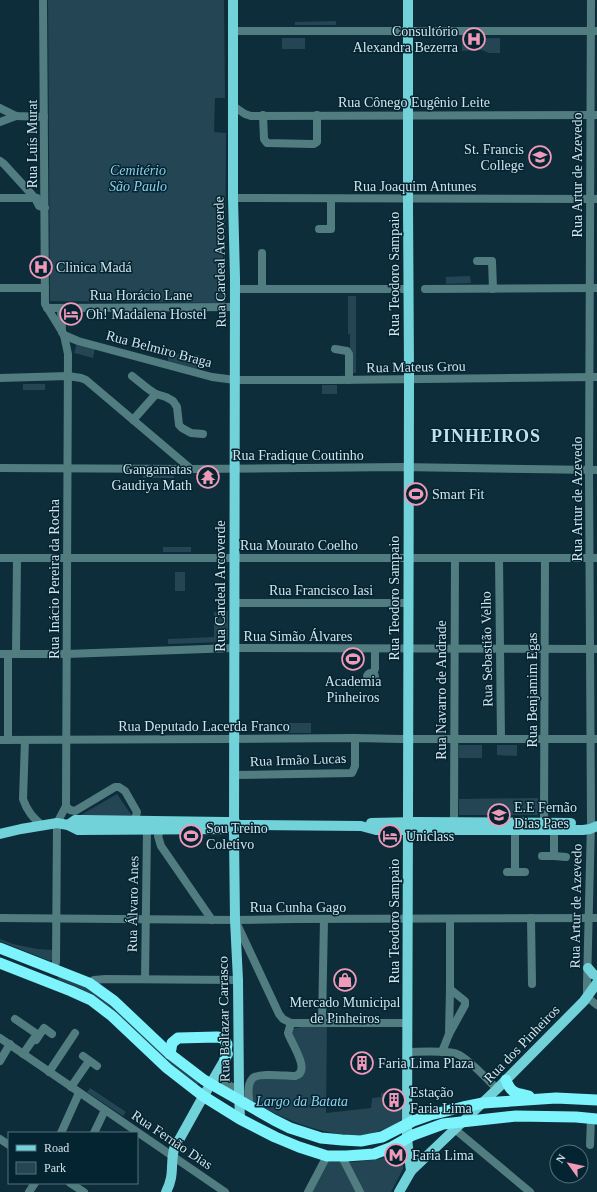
<svg xmlns="http://www.w3.org/2000/svg" width="597" height="1192" viewBox="0 0 597 1192" font-family="Georgia,serif">
	<style>
		.green { fill: #234554 }
		.lines { fill: none; stroke-linecap: round; stroke-linejoin: round }
		.minor { stroke: #517d81; stroke-width: 8 }
		.major { stroke: #72d2d9; stroke-width: 10 }
		.highway { stroke: #7df3fc; stroke-width: 11 }
		.major-bridge { stroke: #72d2d9; stroke-width: 10 }
		.labels { text-anchor: middle; dominant-baseline: central; stroke-width: 3; stroke-linejoin: round; paint-order: stroke }
		.poi-label { font-size: 14px; fill: #d2e3eb; stroke: #032430; text-anchor: start }
		.street-label { font-size: 14px; fill: #d2e3eb; stroke: #032430 }
		.park-label { font-size: 14px; font-style: italic; fill: #8fd0ed; stroke: #032430 }
		.district-label { font-size: 18px; font-weight: bold; letter-spacing: 1px; fill: #bee1f2; stroke: #032430 }
	</style>
	<rect width="100%" height="100%" fill="#0e2d3a"/>
	<!-- green -->
	<g class="green">
		<path d="M48,0H224L225,98H215L214,132L226,133L225,303L50,301Z"/>
		<path d="M336,21V25H295V22Z"/>
		<rect x="282" y="38" width="23" height="11"/>
		<path d="M500,38V53H489L482,50L462,51V39Z"/>
		<path d="M470,276L471,283L446,284V277Z"/>
		<path d="M348,296H356V373H350V334H348Z"/>
		<path d="M77,343L95,348L93,358L74,353Z"/>
		<path d="M168,354L199,355V370L168,361Z"/>
		<rect x="23" y="384" width="22" height="6"/>
		<rect x="322" y="385" width="15" height="9"/>
		<path d="M174,474V478H143V475Z"/>
		<rect x="163" y="547" width="28" height="5"/>
		<rect x="175" y="572" width="10" height="19"/>
		<path d="M228,611V639L225,642L168,644V639L214,637V612Z"/>
		<rect x="289" y="723" width="22" height="10"/>
		<rect x="459" y="745" width="23" height="13"/>
		<path d="M497,745H517V756L497,755Z"/>
		<path d="M117,794L130,813L134,816H79Z"/>
		<path d="M538,798V815H459V799Z"/>
		<path d="M0,939L13,944L37,949L53,950L52,959L50,961L0,941Z"/>
		<path d="M60,975L83,985L101,996L199,1082L196,1088L90,995L81,989L57,979Z"/>
		<path d="M301,1027H327L326,1113L371,1108L372,1098L381,1097V1093L402,1091L403,1120C390,1127 375,1134 360,1136C351,1136 341,1134 332,1133C302,1127 280,1116 252,1102L251,1083L253,1080L300,1077L304,1075V1063L296,1047L291,1029Z"/>
		<path d="M90,1088L126,1112L123,1116L87,1092Z"/>
		<path d="M403,1151V1169L391,1192H304L320,1162H354L380,1159Z"/>
	</g>
	<g class="lines">
		<!-- minor -->
		<g class="minor">
			<path d="M43,0L45,304L64,335L68,354L66,806L57,823L56,962L54,969"/>
			<path d="M591,0L589,470L591,823L587,984V997L597,1005"/>
			<path d="M233,31H597"/>
			<path d="M233,106L245,114L251,116L597,115"/>
			<path d="M0,108L16,116L44,117"/>
			<path d="M263,115L264,139L267,143L312,144H314L317,142V115"/>
			<path d="M0,122L16,116"/>
			<path d="M0,161L4,164L35,198L39,206L45,208"/>
			<path d="M0,198H37"/>
			<path d="M233,198L597,199"/>
			<path d="M319,229H331V199"/>
			<path d="M262,253V289"/>
			<path d="M477,261H492L493,289"/>
			<path d="M0,288H45"/>
			<path d="M235,289H408"/>
			<path d="M425,289L597,288"/>
			<path d="M47,308L235,307"/>
			<path d="M61,308L62,332"/>
			<path d="M64,335L78,341L212,377L235,380H335L597,377"/>
			<path d="M335,349L347,351L349,354V380"/>
			<path d="M132,376C140,382 148,390 156,394"/>
			<path d="M0,378L68,376L81,378L86,380L191,469"/>
			<path d="M133,420L156,394L166,397L173,401L177,407L179,425L182,428L191,433L203,434"/>
			<path d="M0,468L191,469L401,467L597,470"/>
			<path d="M0,558H597"/>
			<path d="M499,558L501,739"/>
			<path d="M234,603H408"/>
			<path d="M0,654H66L234,648L597,649"/>
			<path d="M16,654L17,558"/>
			<circle cx="371" cy="677" r="4"/>
			<path d="M373,673L375,669V649"/>
			<path d="M0,740L226,739L355,738L402,739H597"/>
			<path d="M8,740V654"/>
			<path d="M25,740L23,799C27,811 33,818 43,826"/>
			<path d="M234,775L352,773L355,766V738"/>
			<path d="M66,806L70,810L75,811L115,787H119L125,791L137,812L135,820"/>
			<path d="M454,822L455,558"/>
			<path d="M544,822L545,558"/>
			<path d="M161,829L158,836L161,846L212,920"/>
			<path d="M515,830V872"/>
			<path d="M542,856H554V829"/>
			<path d="M554,856L566,857"/>
			<path d="M507,872H525"/>
			<path d="M0,918L235,920L295,919L597,918"/>
			<path d="M531,918L532,984"/>
			<path d="M236,922L279,1014L283,1019L291,1023H407"/>
			<path d="M145,979L147,830"/>
			<path d="M89,983L94,980L105,979L238,980"/>
			<path d="M15,1019L37,1034L23,1054"/>
			<path d="M322,1023L324,919"/>
			<path d="M449,1034L450,989V919"/>
			<path d="M0,1038L225,1192"/>
			<path d="M36,1040L44,1028L52,1034"/>
			<path d="M407,1052C419,1052 447,1050 457,1054C467,1057 489,1081 497,1089"/>
			<path d="M442,1052L449,1034L465,1005V1001L450,989"/>
			<path d="M83,1056L97,1066"/>
			<path d="M0,1061L10,1044"/>
			<path d="M49,1072L75,1033"/>
			<path d="M215,1077L239,1091"/>
			<path d="M71,1087L89,1061"/>
			<path d="M250,1107C249,1099 246,1086 252,1079C257,1072 286,1076 295,1076C312,1072 291,1043 288,1033L291,1023"/>
			<path d="M451,1126L530,1192"/>
			<path d="M61,1133L79,1093"/>
			<path d="M94,1133L105,1110"/>
			<path d="M0,1139L9,1145"/>
			<path d="M590,1145L591,1119"/>
			<path d="M342,1157L360,1192"/>
			<path d="M70,1183L84,1192"/>
			<path d="M29,1192L35,1183"/>
			<path d="M308,1192L327,1156"/>
		</g>
		<!-- major -->
		<g class="major">
			<path d="M233,0V198L235,278L234,837L235,920L238,980L239,1091L240,1119"/>
			<path d="M408,193V0"/>
			<path d="M408,205L409,370"/>
			<path d="M371,823L415,822L571,823"/>
			<path d="M68,825L75,820H83L225,822H234L239,825H242L361,826L376,830H583L590,829L597,826"/>
			<path d="M0,834L21,829L57,823L68,825L78,830L234,829L239,826"/>
			<path d="M588,968L593,974L597,976"/>
			<path d="M411,1171L497,1089L584,1001L597,983"/>
			<path d="M166,1192C175,1175 170,1165 174,1149L199,1104L228,1054"/>
			<path d="M399,1192L411,1171L407,1139L408,815L409,385"/>
		</g>
		<!-- highway -->
		<g class="highway">
			<path d="M0,948L89,983L114,1001L170,1054L204,1080L274,1120L290,1128L321,1138L342,1140L361,1141L371,1139L382,1137L413,1121L430,1115L463,1107L483,1103L556,1098L597,1100"/>
			<path d="M0,963L71,991L91,1000L112,1016L167,1068L203,1096L240,1119L275,1137L299,1147L327,1156H346L374,1154L390,1148L413,1135L443,1124L516,1116L576,1117L597,1119"/>
			<path d="M170,1054L172,1043L178,1038L217,1037L223,1038L227,1044L225,1060"/>
			<path d="M506,1080C511,1094 517,1093 529,1096"/>
		</g>
		<!-- major-bridge -->
		<g class="major-bridge">
			<path d="M408,193V205"/>
			<path d="M409,370V385"/>
		</g>
	</g>
	<!-- icons -->
	<defs>
		<g id="hospital-ring" transform="scale(1.15)"><circle r="9.5" fill="#032430" stroke="#ef9ab8" stroke-width="1.5"/><path d="M-5-5h3v3.5h4V-5h3V5h-3V1.5h-4V5h-3Z" fill="#ef9ab8"/></g>
		<g id="school-ring" transform="scale(1.15)"><circle r="9.5" fill="#032430" stroke="#ef9ab8" stroke-width="1.5"/><path d="M0-5L7-2L0 1L-7-2ZM-4 1L0 2.5L4 1V4Q0 6-4 4Z" fill="#ef9ab8"/></g>
		<g id="hotel-ring" transform="scale(1.15)"><circle r="9.5" fill="#032430" stroke="#ef9ab8" stroke-width="1.5"/><path d="M-6-4.5h1.5V1H6V5H4.5V3h-9V5H-6ZM-4 0a1.8 1.8 0 1 1 3.6 0ZM.5 0V-2.5h3Q6-2.5 6 0Z" fill="#ef9ab8"/></g>
		<g id="temple-ring" transform="scale(1.15)"><circle r="9.5" fill="#032430" stroke="#ef9ab8" stroke-width="1.5"/><path d="M0-6L5-2H3V0L6.5 2.5H4V6H1.5V3h-3V6H-4V2.5H-6.5L-3 0V-2H-5Z" fill="#ef9ab8"/></g>
		<g id="stadium-ring" transform="scale(1.15)"><circle r="9.5" fill="#032430" stroke="#ef9ab8" stroke-width="1.5"/><path d="M0-5a6.5 5 0 1 0 0 10a6.5 5 0 1 0 0-10ZM-3.5-1.8h7v3.6h-7Z" fill="#ef9ab8"/></g>
		<g id="shop-ring" transform="scale(1.15)"><circle r="9.5" fill="#032430" stroke="#ef9ab8" stroke-width="1.5"/><path d="M-5-2.5h2.3a2.7 3.5 0 0 1 5.4 0H5L5.5 6h-11ZM-1.5-2.5h3a1.5 2.3 0 0 0-3 0Z" fill="#ef9ab8"/></g>
		<g id="building-ring" transform="scale(1.15)"><circle r="9.5" fill="#032430" stroke="#ef9ab8" stroke-width="1.5"/><path d="M-4-6H4V6H1V3H-1V6H-4ZM-2.5-4.3h1.7v1.8h-1.7ZM.8-4.3h1.7v1.8H.8ZM-2.5-1h1.7V.8h-1.7ZM.8-1h1.7V.8H.8Z" fill="#ef9ab8"/></g>
		<g id="metro-ring" transform="scale(1.15)"><circle r="9.5" fill="#032430" stroke="#ef9ab8" stroke-width="1.5"/><path d="M-5.5 5V-5H-3L0 0L3-5H5.5V5H3V-.5L0 4L-3-.5V5Z" fill="#ef9ab8"/></g>
	</defs>
	<g fill-rule="evenodd">
		<use href="#hospital-ring" x="474" y="39"/>
		<use href="#school-ring" x="540" y="157"/>
		<use href="#hospital-ring" x="41" y="267"/>
		<use href="#hotel-ring" x="71" y="314"/>
		<use href="#temple-ring" x="208" y="477"/>
		<use href="#stadium-ring" x="416" y="494"/>
		<use href="#stadium-ring" x="353" y="659"/>
		<use href="#school-ring" x="499" y="815"/>
		<use href="#stadium-ring" x="191" y="836"/>
		<use href="#hotel-ring" x="390" y="836"/>
		<use href="#shop-ring" x="345" y="980"/>
		<use href="#building-ring" x="362" y="1063"/>
		<use href="#building-ring" x="394" y="1100"/>
		<use href="#metro-ring" x="396" y="1155"/>
	</g>
	<g class="labels">
		<!-- poi labels -->
		<g class="poi-label">
			<text x="458" y="31" text-anchor="end">Consultório<tspan x="458" dy="16">Alexandra Bezerra</tspan></text>
			<text x="524" y="149" text-anchor="end">St. Francis<tspan x="524" dy="16">College</tspan></text>
			<text x="56" y="267">Clinica Madá</text>
			<text x="86" y="314">Oh! Madalena Hostel</text>
			<text x="192" y="469" text-anchor="end">Gangamatas<tspan x="192" dy="16">Gaudiya Math</tspan></text>
			<text x="432" y="494">Smart Fit</text>
			<text x="353" y="681" text-anchor="middle">Academia<tspan x="353" dy="16">Pinheiros</tspan></text>
			<text x="514" y="807">E.E Fernão<tspan x="514" dy="16">Dias Paes</tspan></text>
			<text x="206" y="828">Sou Treino<tspan x="206" dy="16">Coletivo</tspan></text>
			<text x="406" y="836">Uniclass</text>
			<text x="345" y="1002" text-anchor="middle">Mercado Municipal<tspan x="345" dy="16">de Pinheiros</tspan></text>
			<text x="378" y="1063">Faria Lima Plaza</text>
			<text x="410" y="1092">Estação<tspan x="410" dy="16">Faria Lima</tspan></text>
			<text x="412" y="1155">Faria Lima</text>
		</g>
		<!-- street labels -->
		<g class="street-label">
			<text x="414" y="102">Rua Cônego Eugênio Leite</text>
			<text transform="translate(32 144) rotate(-90)">Rua Luís Murat</text>
			<text transform="translate(577 175) rotate(-90)">Rua Artur de Azevedo</text>
			<text x="415" y="186">Rua Joaquim Antunes</text>
			<text transform="translate(220 262) rotate(-91)">Rua Cardeal Arcoverde</text>
			<text transform="translate(394 274) rotate(-90)">Rua Teodoro Sampaio</text>
			<text x="141" y="295">Rua Horácio Lane</text>
			<text transform="translate(159 349) rotate(15)">Rua Belmiro Braga</text>
			<text transform="translate(416 367) rotate(-1)">Rua Mateus Grou</text>
			<text x="298" y="455">Rua Fradique Coutinho</text>
			<text transform="translate(577 499) rotate(-90)">Rua Artur de Azevedo</text>
			<text x="299" y="545">Rua Mourato Coelho</text>
			<text transform="translate(54 579) rotate(-90)">Rua Inácio Pereira da Rocha</text>
			<text transform="translate(220 586) rotate(-90)">Rua Cardeal Arcoverde</text>
			<text x="321" y="590">Rua Francisco Iasi</text>
			<text transform="translate(394 598) rotate(-90)">Rua Teodoro Sampaio</text>
			<text x="298" y="636">Rua Simão Álvares</text>
			<text transform="translate(487 649) rotate(-91)">Rua Sebastião Velho</text>
			<text transform="translate(441 690) rotate(-90)">Rua Navarro de Andrade</text>
			<text transform="translate(532 690) rotate(-90)">Rua Benjamim Egas</text>
			<text x="204" y="726">Rua Deputado Lacerda Franco</text>
			<text transform="translate(298 760) rotate(-2)">Rua Irmão Lucas</text>
			<text transform="translate(133 904) rotate(-89)">Rua Álvaro Anes</text>
			<text transform="translate(576 906) rotate(-89)">Rua Artur de Azevedo</text>
			<text x="298" y="907">Rua Cunha Gago</text>
			<text transform="translate(394 921) rotate(-90)">Rua Teodoro Sampaio</text>
			<text transform="translate(224 1019) rotate(-91)">Rua Baltazar Carrasco</text>
			<text transform="translate(522 1044) rotate(-46)">Rua dos Pinheiros</text>
			<text transform="translate(172 1140) rotate(34)">Rua Fernão Dias</text>
		</g>
		<!-- park labels -->
		<g class="park-label">
			<text x="138" y="170">Cemitério<tspan x="138" dy="16">São Paulo</tspan></text>
			<text x="302" y="1101">Largo da Batata</text>
		</g>
		<!-- district labels -->
		<g class="district-label">
			<text x="486" y="436">PINHEIROS</text>
		</g>
	</g>
	<!-- legend -->
	<rect x="8" y="1132" width="130" height="52" fill="#032430" stroke="#56707b"/>
	<rect x="16" y="1145" width="20" height="6" fill="#72d2d9" stroke="#56707b"/>
	<text x="44" y="1152" font-size="12" fill="#d2e3eb">Road</text>
	<rect x="16" y="1162" width="20" height="12" fill="#234554" stroke="#56707b"/>
	<text x="44" y="1172" font-size="12" fill="#d2e3eb">Park</text>
	<!-- north arrow -->
	<g transform="translate(569 1164) rotate(303)"><circle r="19" fill="#032430" stroke="#56707b"/>
	<path d="M0-3L7 15L0 10L-7 15Z" fill="#ef9ab8"/>
	<text y="-6" font-size="11" font-weight="bold" text-anchor="middle" fill="#d2e3eb">N</text>
	</g>
</svg>
